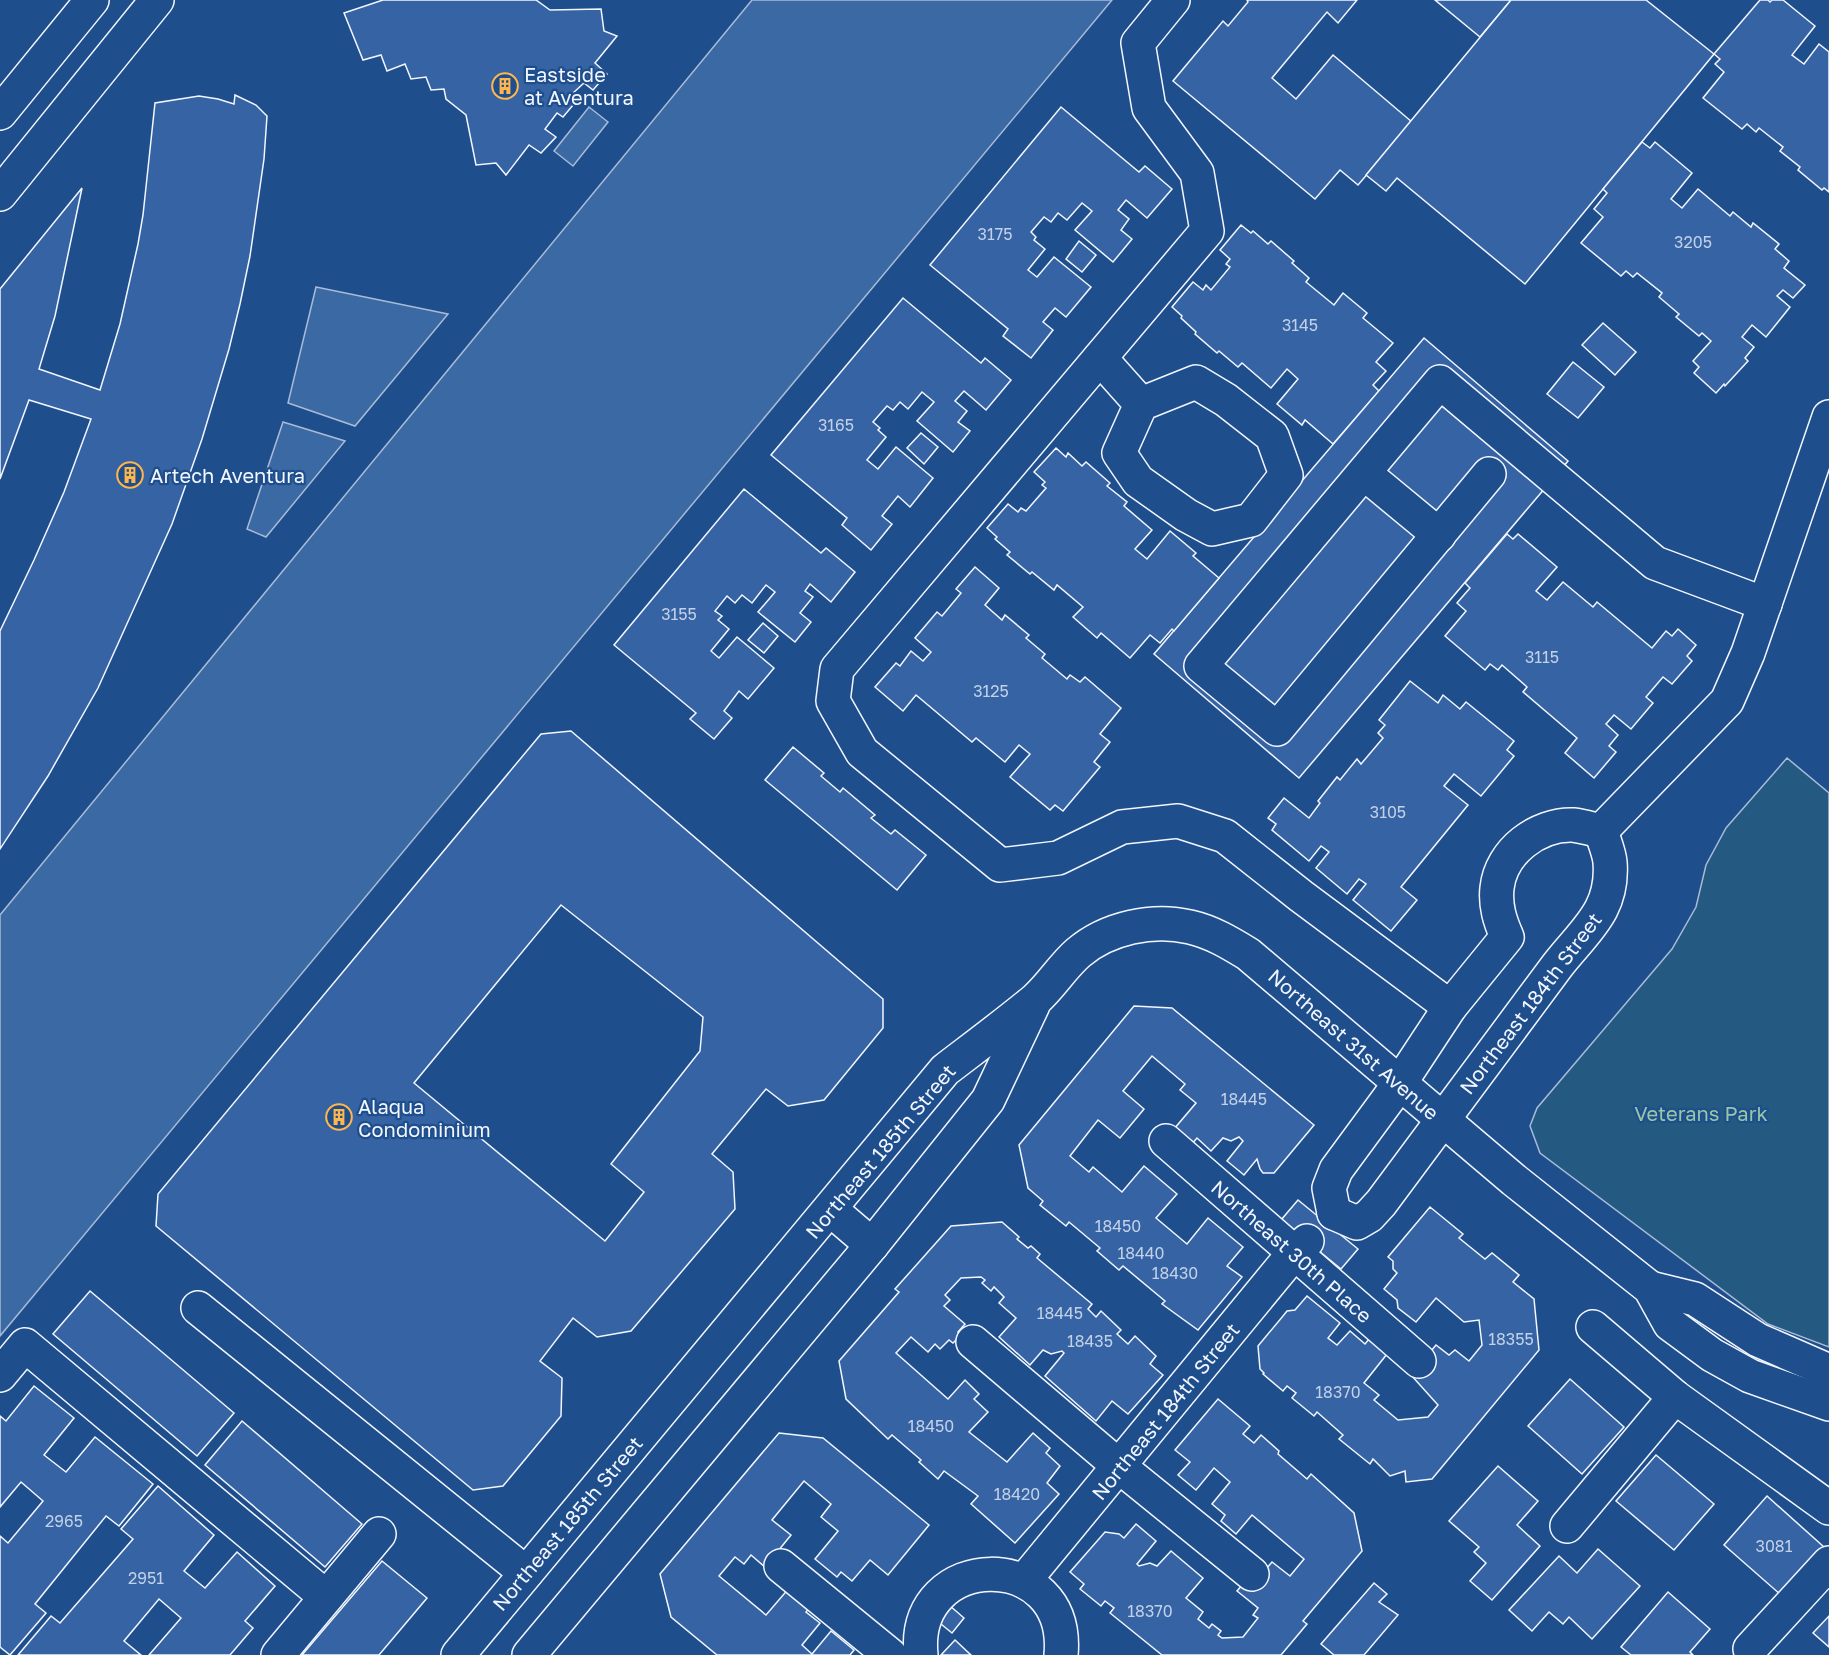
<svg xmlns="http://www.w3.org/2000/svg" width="1829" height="1655" viewBox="0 0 1829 1655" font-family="'Golos Text',sans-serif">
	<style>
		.green { fill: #245a82; stroke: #a8bbd7; stroke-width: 1.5 }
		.water { fill: #3b69a3; stroke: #a8bbd7; stroke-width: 1.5 }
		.building { fill: #3563a3; stroke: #f2f6ff; stroke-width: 1.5; fill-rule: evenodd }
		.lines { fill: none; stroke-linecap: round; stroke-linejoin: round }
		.minor-casing { stroke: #f2f6ff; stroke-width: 36 }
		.minor { stroke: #1f4e8c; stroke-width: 33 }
		.labels { text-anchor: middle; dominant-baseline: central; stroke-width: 4.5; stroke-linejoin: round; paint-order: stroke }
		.number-label { font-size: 16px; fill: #c3d1e8 }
		.poi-label { font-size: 20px; fill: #f2f6ff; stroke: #1f4e8c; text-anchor: start }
		.street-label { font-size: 20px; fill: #f2f6ff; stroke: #1f4e8c }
		.park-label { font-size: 20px; fill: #97c8a6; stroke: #1f4e8c }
	</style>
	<rect width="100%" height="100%" fill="#1f4e8c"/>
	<!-- green -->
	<path class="green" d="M1787,758L1829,793V1347L1768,1324L1540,1153L1530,1126L1537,1108L1672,949L1696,907L1706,865L1726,828Z"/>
	<!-- water -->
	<g class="water">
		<path d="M752,0H1112L0,1336V915Z"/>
		<path d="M589,107L608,122L573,166L554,151Z"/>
		<path d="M316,287L448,314L355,426L288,403Z"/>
		<path d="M283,422L345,441L266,537L247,529Z"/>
	</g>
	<!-- building -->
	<g class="building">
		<path d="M383,0H536L550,10L601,9L604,31L617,36L595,63L607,74L593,90L584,83L572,94L579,98L563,117L557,113L545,129L556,137L541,153L529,145L506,175L496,163L476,165L466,115L446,99L444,89L431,90L426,77L411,79L405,64L387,71L381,55L363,60L344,13Z"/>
		<path d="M1247,0H1357L1338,23L1327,12L1272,78L1296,99L1333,55L1412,122L1358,185L1340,170L1315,199L1173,81L1223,21L1228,26L1248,2Z"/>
		<path d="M1435,0H1511L1480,37Z"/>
		<path d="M1511,0H1646L1714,54L1525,284L1397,178L1386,191L1366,175Z"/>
		<path d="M1760,0H1768L1770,2L1772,0H1783L1815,26L1792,55L1804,64L1819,44L1829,52V192L1824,188L1822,190L1798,170L1800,167L1780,151L1783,147L1759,128L1756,132L1747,124L1742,129L1703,98L1724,72L1715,64L1720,59L1714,54Z"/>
		<path d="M235,95L256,105L267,116L264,159L250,256L240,304L229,349L202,439L172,524L98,688L48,776L0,849V631L34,560L64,492L91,419L29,400L0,479V289L82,188L55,316L39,369L100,390L120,324L138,244L143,215L155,103L199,96L218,99L234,104Z"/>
		<path d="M1061,107L1139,172L1145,166L1172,189L1147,218L1126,200L1118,210L1129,219L1121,230L1132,239L1113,262L1075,230L1092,211L1082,203L1067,220L1058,213L1051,222L1044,217L1031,232L1036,237L1034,240L1045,249L1028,270L1037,277L1054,257L1091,287L1066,317L1055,308L1043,322L1053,330L1031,358L1003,336L1008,329L930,265Z"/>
		<path d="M1642,142L1650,148L1655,142L1692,173L1671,199L1682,208L1698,189L1730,216L1733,212L1751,227L1753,223L1779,244L1775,249L1789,261L1784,268L1805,285L1793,298L1783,290L1777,296L1790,307L1766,337L1752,325L1742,337L1754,347L1745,358L1748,361L1725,386L1724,384L1716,393L1694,373L1699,367L1693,361L1711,341L1702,333L1699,336L1676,317L1679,314L1659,297L1662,293L1637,273L1633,277L1626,271L1621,276L1581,243L1603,217L1594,209L1607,193L1603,189Z"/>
		<path d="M1241,225L1251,233L1253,231L1268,244L1271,241L1294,261L1292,263L1309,278L1306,282L1334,305L1343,293L1367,313L1363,318L1393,343L1376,362L1386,371L1373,385L1379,391L1333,444L1305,420L1302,425L1277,404L1298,379L1287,369L1271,388L1242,363L1238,367L1219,351L1217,353L1195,334L1196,332L1181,318L1182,316L1172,307L1193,282L1203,290L1206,285L1211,290L1230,267L1226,264L1230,259L1220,250Z"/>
		<path d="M1079,241L1096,255L1082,272L1066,259Z"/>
		<path d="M903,298L981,363L985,358L1011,380L986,410L964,391L955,401L967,411L958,422L970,431L953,452L917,421L934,402L922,392L908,409L900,402L893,410L887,406L873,422L880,428L878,430L886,437L867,460L878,469L896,447L933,478L910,507L898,496L882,516L892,524L871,550L842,525L847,518L771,455Z"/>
		<path d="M1603,323L1636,352L1615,375L1582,345Z"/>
		<path d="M1424,338L1568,461L1299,778L1154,654Z"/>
		<path d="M1573,362L1604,387L1578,418L1547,394Z"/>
		<path d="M921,433L938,447L924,464L907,448Z"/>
		<path d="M1056,448L1066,457L1068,453L1082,466L1086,462L1110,483L1107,486L1127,502L1124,506L1152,530L1135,549L1147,559L1170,531L1196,553L1193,556L1219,578L1174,631L1172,629L1160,643L1150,635L1130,658L1101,633L1097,638L1073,617L1083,607L1057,585L1054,590L1032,572L1030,574L1007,555L1010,552L995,539L997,537L987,528L1008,504L1018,512L1021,508L1026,511L1046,488L1042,485L1045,482L1034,472Z"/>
		<path d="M744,489L821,553L826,548L855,572L831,602L810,584L805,591L813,597L800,613L811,622L795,642L758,612L775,592L766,585L752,603L742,595L735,603L727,596L715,611L722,616L718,620L729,629L711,651L719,658L737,637L774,668L748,699L739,691L724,711L732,718L714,739L690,719L696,713L614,645Z"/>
		<path d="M1507,534L1513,539L1518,534L1557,567L1536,591L1547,600L1563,582L1593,607L1597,602L1652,648L1666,631L1672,636L1678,629L1696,645L1687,656L1692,661L1672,684L1663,677L1646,697L1653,703L1631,729L1614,715L1606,724L1618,735L1609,746L1616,752L1594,778L1565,753L1577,738L1523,692L1527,687L1502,665L1498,670L1490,664L1485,670L1445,636L1466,611L1457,603L1470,588L1465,583Z"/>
		<path d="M975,567L999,588L985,605L1002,620L1005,615L1029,635L1026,638L1045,654L1042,658L1067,679L1070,675L1080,682L1085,677L1121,708L1100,734L1110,742L1094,762L1100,767L1063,811L1055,805L1050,810L1010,777L1030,754L1019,745L1005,762L976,738L972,742L916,695L903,711L875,687L896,663L900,666L911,651L923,661L931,652L915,638L937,612L942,616L961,593L956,589Z"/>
		<path d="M763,623L778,636L764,653L748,640Z"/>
		<path d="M1410,681L1438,703L1443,695L1460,709L1466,702L1514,741L1507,750L1514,756L1481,796L1454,774L1444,786L1468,805L1401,887L1417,900L1391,931L1353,900L1366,884L1359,879L1347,894L1316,868L1329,852L1321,846L1309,861L1272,830L1276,824L1268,818L1284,798L1309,818L1320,803L1318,801L1337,777L1340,780L1357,759L1361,764L1383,738L1378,733L1385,725L1379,720Z"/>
		<path d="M571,731L883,999V1028L824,1100L788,1106L766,1089L712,1154L733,1172L735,1209L631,1331L597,1337L573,1318L540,1361L562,1378L561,1416L503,1486L473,1490L156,1226L158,1194L541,734ZM561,905L703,1017L700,1051L611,1164L644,1192L605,1241L414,1083Z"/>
		<path d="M793,747L824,773L821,776L840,792L843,788L875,815L871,818L891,834L895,830L926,855L897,890L765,780Z"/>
		<path d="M1134,1006L1172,1008L1314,1125L1274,1173H1263L1260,1169L1257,1159L1244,1175L1227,1161L1243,1141L1239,1137L1231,1141L1223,1138L1211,1151L1197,1138L1192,1144L1174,1129L1196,1103L1180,1090L1185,1084L1152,1056L1123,1091L1144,1109L1120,1138L1098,1120L1070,1156L1089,1172L1093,1167L1122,1192L1144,1166L1177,1194L1156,1218L1187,1244L1208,1218L1243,1247L1227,1266L1242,1277L1198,1330L1162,1304L1165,1301L1123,1266L1119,1270L1097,1251L1100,1248L1069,1222L1066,1226L1040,1205L1043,1201L1028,1188L1019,1145Z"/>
		<path d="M1298,1200L1358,1249L1341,1269L1281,1220Z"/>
		<path d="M1430,1207L1463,1234L1459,1238L1485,1259L1492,1253L1519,1275L1513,1282L1534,1299L1539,1350L1432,1479L1406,1482L1405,1471L1390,1476L1373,1459L1370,1464L1339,1439L1343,1435L1317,1412L1314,1416L1292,1398L1296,1393L1287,1386L1283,1391L1263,1374L1264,1373L1260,1369L1258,1346L1283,1316L1287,1311L1295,1310L1307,1296L1340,1323L1328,1338L1337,1345L1350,1331L1365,1344L1369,1339L1387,1354L1364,1383L1379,1395L1374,1400L1398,1420L1428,1417L1438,1405L1411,1375L1436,1345L1449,1355L1455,1350L1469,1361L1482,1345L1479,1320L1464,1322L1436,1298L1416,1322L1398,1308L1397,1300L1384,1289L1397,1273L1393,1269V1261L1388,1257Z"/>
		<path d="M1002,1222L1019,1237L1017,1239L1028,1248L1031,1246L1040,1254L1037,1258L1092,1304L1088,1309L1096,1317L1101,1311L1121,1330L1117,1334L1128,1344L1135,1336L1156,1356L1150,1364L1163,1375L1128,1414L1112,1401L1096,1421L1045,1376L1064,1353L1062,1351L1051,1354L1043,1350L1030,1365L999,1337L1016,1318L999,1303L1004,1297L994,1287L991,1291L982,1283L985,1280L981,1277L961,1278L945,1295L950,1300L944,1306L965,1324L958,1332L961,1335L953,1343L949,1340L940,1349L935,1344L928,1352L911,1337L896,1353L948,1399L965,1380L979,1394L974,1399L988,1412L969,1432L1007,1462L1033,1433L1050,1448L1046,1453L1060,1466L1047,1483L1059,1494L1015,1543L971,1504L978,1496L944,1471L938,1479L919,1462L921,1460L892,1435L888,1439L846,1399L839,1361L899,1292L895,1289L951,1226Z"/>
		<path d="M90,1291L234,1413L197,1456L53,1334Z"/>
		<path d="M1570,1379L1624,1427L1582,1474L1528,1426Z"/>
		<path d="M34,1386L74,1418L44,1455L66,1472L95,1437L153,1484L119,1526L106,1516L35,1604L46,1613L10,1655L0,1647V1536L8,1543L43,1501L21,1482L0,1507V1416L6,1421Z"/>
		<path d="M1218,1399L1250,1426L1243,1434L1254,1443L1261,1435L1279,1451L1278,1454L1307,1479L1311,1474L1354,1513L1362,1551L1303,1621L1307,1624L1281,1655H1162L1110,1613L1114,1608L1105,1601L1101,1606L1080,1589L1084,1584L1070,1572L1105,1532L1119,1534L1124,1538L1136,1524L1156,1541L1137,1564L1139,1566L1150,1563L1157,1566L1171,1551L1203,1578L1186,1598L1203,1612L1198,1619L1209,1628L1212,1624L1221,1631L1218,1635L1222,1638L1243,1637L1258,1618L1253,1615L1258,1608L1237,1591L1244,1583L1266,1569L1272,1562L1290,1576L1304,1559L1252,1515L1236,1534L1221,1521L1225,1515L1212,1504L1230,1482L1214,1468L1196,1490L1178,1475L1190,1462L1175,1450Z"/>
		<path d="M242,1421L362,1524L325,1567L205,1465Z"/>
		<path d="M779,1433L823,1438L929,1525L888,1575L870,1560L852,1581L841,1572L837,1577L815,1559L838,1531L821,1517L831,1504L804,1481L772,1520L791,1535L765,1567L751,1555L744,1564L735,1557L719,1576L766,1615L790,1587L812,1604L806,1612L820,1623L802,1645L812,1654L831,1631L854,1650L850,1655H717L671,1617L660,1574Z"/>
		<path d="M1656,1455L1714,1504L1674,1550L1616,1501Z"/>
		<path d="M1498,1466L1538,1501L1517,1525L1540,1546L1492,1600L1470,1581L1486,1563L1474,1552L1479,1547L1449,1521Z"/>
		<path d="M158,1486L214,1535L184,1571L205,1588L237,1552L275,1586L245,1621L253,1628L230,1655H149L181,1618L159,1599L124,1641L141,1655H18L51,1616L60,1623L133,1539L121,1529Z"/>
		<path d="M1767,1496L1824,1547L1781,1595L1724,1545Z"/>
		<path d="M1598,1549L1640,1586L1592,1639L1569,1617L1563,1624L1549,1612L1532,1631L1509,1610L1559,1556L1577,1573Z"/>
		<path d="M382,1561L427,1598L379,1655H302Z"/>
		<path d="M1374,1583L1387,1594L1379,1602L1398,1615L1364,1655H1334L1321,1644Z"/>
		<path d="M1668,1592L1710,1629L1690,1652L1693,1655H1631L1621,1647Z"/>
		<path d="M949,1605L964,1618L952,1633L936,1620Z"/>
		<path d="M1829,1616V1647L1813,1633Z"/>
		<path d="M955,1640L971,1655H941Z"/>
	</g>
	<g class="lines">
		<!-- minor casing -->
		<g class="minor-casing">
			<g id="minor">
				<path d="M1173,0L1138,43L1149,108L1197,173L1207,231L837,669L833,701L862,752L1000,865L1058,858L1122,827L1178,821L1225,836L1301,896L1450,1007"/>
				<path d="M0,113L92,0"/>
				<path d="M0,194L157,0"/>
				<path d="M1100,358L1141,404L1119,453L1138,481L1186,515L1212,529L1251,520L1286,475L1272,436L1226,400L1196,382L1141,404"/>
				<path d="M1364,473L1439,535"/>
				<path d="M1489,474L1277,729L1201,666L1440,382L1655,563L1765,604"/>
				<path d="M1601,831L1727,701L1748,653L1829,417"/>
				<path d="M1166,1141L1419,1361"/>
				<path d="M830,1209L872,1245"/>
				<path d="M1334,1213L1329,1188L1336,1170L1400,1083L1450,1007L1507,937C1500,921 1495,906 1497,888C1501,851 1538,824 1573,825C1582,826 1592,829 1601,831"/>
				<path d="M1334,1213L1357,1223L1369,1216L1381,1203L1557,966C1584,931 1614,911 1610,862C1609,852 1604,841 1601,831"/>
				<path d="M1650,1288L1695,1299L1758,1340L1829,1371"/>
				<path d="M198,1308L526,1573"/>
				<path d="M1593,1327L1675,1397L1829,1508"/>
				<path d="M973,1342L1120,1467L1252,1574"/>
				<path d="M0,1375L25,1345L326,1597"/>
				<path d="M1567,1526L1675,1397"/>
				<path d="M781,1566L890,1655"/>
				<path d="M1024,1581L1294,1253L1307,1241"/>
				<path d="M1750,1649L1829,1563"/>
				<path d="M278,1655L379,1534"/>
				<path d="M458,1655L945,1070C975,1047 1006,1024 1035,1000C1051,986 1062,967 1078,953C1107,928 1153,918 1190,927C1212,932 1230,943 1248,954L1514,1180L1650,1288L1670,1324L1712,1355L1750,1376L1829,1404"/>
				<path d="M529,1655L872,1245L988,1100L1033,1005"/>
				<path d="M921,1655C910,1549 1071,1546 1061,1655"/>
			</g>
		</g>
		<!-- minor -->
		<use href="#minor" class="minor"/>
	</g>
	<!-- icons -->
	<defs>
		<g id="building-ring" transform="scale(1.35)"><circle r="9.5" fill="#1f4e8c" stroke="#ffb74d" stroke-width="1.5"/><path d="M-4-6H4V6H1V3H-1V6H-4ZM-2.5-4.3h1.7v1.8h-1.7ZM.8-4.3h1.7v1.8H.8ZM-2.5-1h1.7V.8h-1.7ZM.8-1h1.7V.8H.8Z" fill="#ffb74d"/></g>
	</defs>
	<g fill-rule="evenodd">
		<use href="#building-ring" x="505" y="86"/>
		<use href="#building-ring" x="130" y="475"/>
		<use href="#building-ring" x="339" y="1117"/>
	</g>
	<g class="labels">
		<!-- number labels -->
		<g class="number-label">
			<text x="995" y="234">3175</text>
			<text x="1693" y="242">3205</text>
			<text x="1300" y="325">3145</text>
			<text x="836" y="425">3165</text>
			<text x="679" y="614">3155</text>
			<text x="1542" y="657">3115</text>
			<text x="991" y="691">3125</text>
			<text x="1388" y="812">3105</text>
			<text x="1244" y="1099">18445</text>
			<text x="1118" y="1226">18450</text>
			<text x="1141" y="1253">18440</text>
			<text x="1175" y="1273">18430</text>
			<text x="1060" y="1313">18445</text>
			<text x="1511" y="1339">18355</text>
			<text x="1090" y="1341">18435</text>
			<text x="1338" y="1392">18370</text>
			<text x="931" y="1426">18450</text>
			<text x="1017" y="1494">18420</text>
			<text x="64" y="1521">2965</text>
			<text x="1774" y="1546">3081</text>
			<text x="146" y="1578">2951</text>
			<text x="1150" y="1611">18370</text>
		</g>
		<!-- poi labels -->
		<g class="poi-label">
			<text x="524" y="74">Eastside<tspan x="524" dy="23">at Aventura</tspan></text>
			<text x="150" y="475">Artech Aventura</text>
			<text x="358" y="1106">Alaqua<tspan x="358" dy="23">Condominium</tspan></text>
		</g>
		<!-- street labels -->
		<g class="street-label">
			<text transform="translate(1530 1003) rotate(-53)">Northeast 184th Street</text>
			<text transform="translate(1354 1044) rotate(41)">Northeast 31st Avenue</text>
			<text transform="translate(880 1151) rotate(-50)">Northeast 185th Street</text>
			<text transform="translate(1292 1251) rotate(41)">Northeast 30th Place</text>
			<text transform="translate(1165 1411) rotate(-51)">Northeast 184th Street</text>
			<text transform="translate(567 1523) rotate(-50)">Northeast 185th Street</text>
		</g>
		<!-- park labels -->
		<g class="park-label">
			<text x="1701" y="1113">Veterans Park</text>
		</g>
	</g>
</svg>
